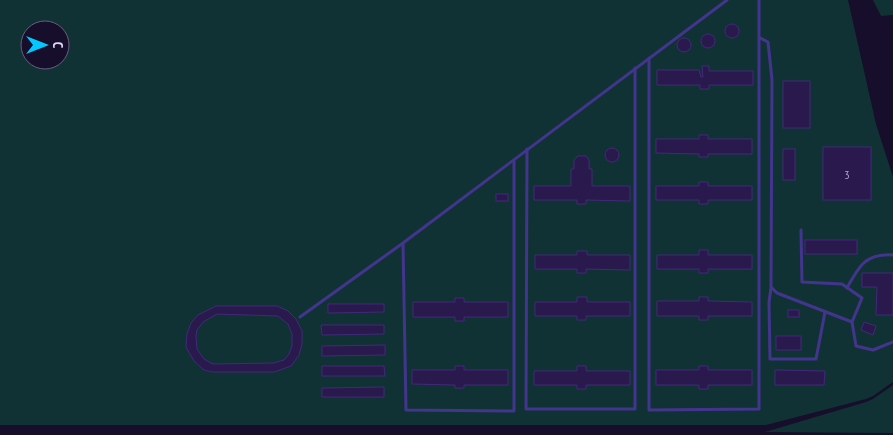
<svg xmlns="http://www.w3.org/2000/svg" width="893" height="435" viewBox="0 0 893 435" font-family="'PT Sans Narrow',sans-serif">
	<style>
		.green { fill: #113235; fill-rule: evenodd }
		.building { fill: #29194d; stroke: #42297b; fill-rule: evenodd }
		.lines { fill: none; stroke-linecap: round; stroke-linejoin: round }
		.service { stroke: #43358d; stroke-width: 3 }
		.labels { text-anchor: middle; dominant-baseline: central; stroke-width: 4; stroke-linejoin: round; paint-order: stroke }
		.number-label { font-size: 12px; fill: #b2a8d2 }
	</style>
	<rect width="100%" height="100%" fill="#160e2a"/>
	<!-- green -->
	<g class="green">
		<path d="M0,0H848L876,124L893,177V382L873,396L866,399L766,425H0ZM30,30H60V60H30Z"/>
		<path d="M873,0H893V15L881,16Z"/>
		<path d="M893,385V433L765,432L866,402L873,399Z"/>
	</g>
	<!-- building -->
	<g class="building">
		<circle cx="732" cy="31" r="7"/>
		<circle cx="708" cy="41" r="7"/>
		<circle cx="684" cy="45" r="7"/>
		<path d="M702,66H709V71H753V85H709V89H700V85H657V70H699L701,77H703Z"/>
		<rect x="783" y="81" width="27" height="47"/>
		<path d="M699,135H708V139H752V154H708V157H699V154L656,153V139H699Z"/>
		<rect x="823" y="147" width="48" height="53"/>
		<circle cx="612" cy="155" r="7"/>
		<rect x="783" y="149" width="12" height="31"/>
		<path d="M578,156H586L589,160V169H592V186H630V201L586,200V204H577V200H534V186H571V169H574V160Z"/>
		<path d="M699,182H708V186H752V200H708V204H699V200H656V186H699Z"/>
		<rect x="496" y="194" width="12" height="7"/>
		<rect x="805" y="240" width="52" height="14"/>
		<path d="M699,250H708V255H752V269H708V273H699V269H657V255H699Z"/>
		<path d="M577,251H587V255H630V270L586,269V273H577V269H535V255H577Z"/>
		<path d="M862,273H893V315H876L877,287H862Z"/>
		<path d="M577,297H587V302H630V316H586V320H577V316H535V302H577Z"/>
		<path d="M699,297H708V301L752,302V316H708V320H699V316H657V301H699Z"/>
		<path d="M455,298H464V302H508V317H464V321H455V317H413V302H455Z"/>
		<path d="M328,304H384V312L328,313Z"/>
		<path d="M216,306H277L288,311L296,319L302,331V344L299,355L291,366L274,372H213L204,370L194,361L186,347L187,334L191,323L198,315ZM217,314L278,316L288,324L292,334V346L289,354L284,360L274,363L213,364L209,362L204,359L197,349L196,336L197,330L203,322Z"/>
		<rect x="788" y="310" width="11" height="7"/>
		<path d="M864,322L876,326L873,335L861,330Z"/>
		<path d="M321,325H384V334L322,335Z"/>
		<rect x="776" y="336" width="25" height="14"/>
		<path d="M385,345V355L322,356V346Z"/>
		<path d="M322,366H384L385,376H322Z"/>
		<path d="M455,366H464V370H508V385H464V388H455V385L412,384V370H455Z"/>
		<path d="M577,366H586V371H630V385H586V389H577V385H534V371H577Z"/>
		<path d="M699,366H708V370H752V385H708V389H699V385H656V370H699Z"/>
		<path d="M775,370L825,371L824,385H775Z"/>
		<path d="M384,387V397H322V388Z"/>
	</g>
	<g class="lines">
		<!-- service -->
		<g class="service">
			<path d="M760,38L768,42L772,80L771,287L777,293L852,322L856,346L873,350L893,342"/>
			<path d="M649,58V410L759,409V0"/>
			<path d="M527,149L526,409H635V68"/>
			<path d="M801,230L802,282L842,284L862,298L852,322"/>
			<path d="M403,243L406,410L514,411V160"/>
			<path d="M771,288L769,302L770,359H816L825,312"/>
			<path d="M847,288C859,266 866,253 893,255"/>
			<path d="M300,317L403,243L727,0"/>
		</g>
	</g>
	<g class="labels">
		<!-- number labels -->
		<g class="number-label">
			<text x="847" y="174">3</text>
		</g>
	</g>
	<!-- north arrow -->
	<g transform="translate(45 45) rotate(90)"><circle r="24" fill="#160e2a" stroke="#675e7f"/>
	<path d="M0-4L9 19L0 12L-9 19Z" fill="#03c8ff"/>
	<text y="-8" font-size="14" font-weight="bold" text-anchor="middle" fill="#e0d7ff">С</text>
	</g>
</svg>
